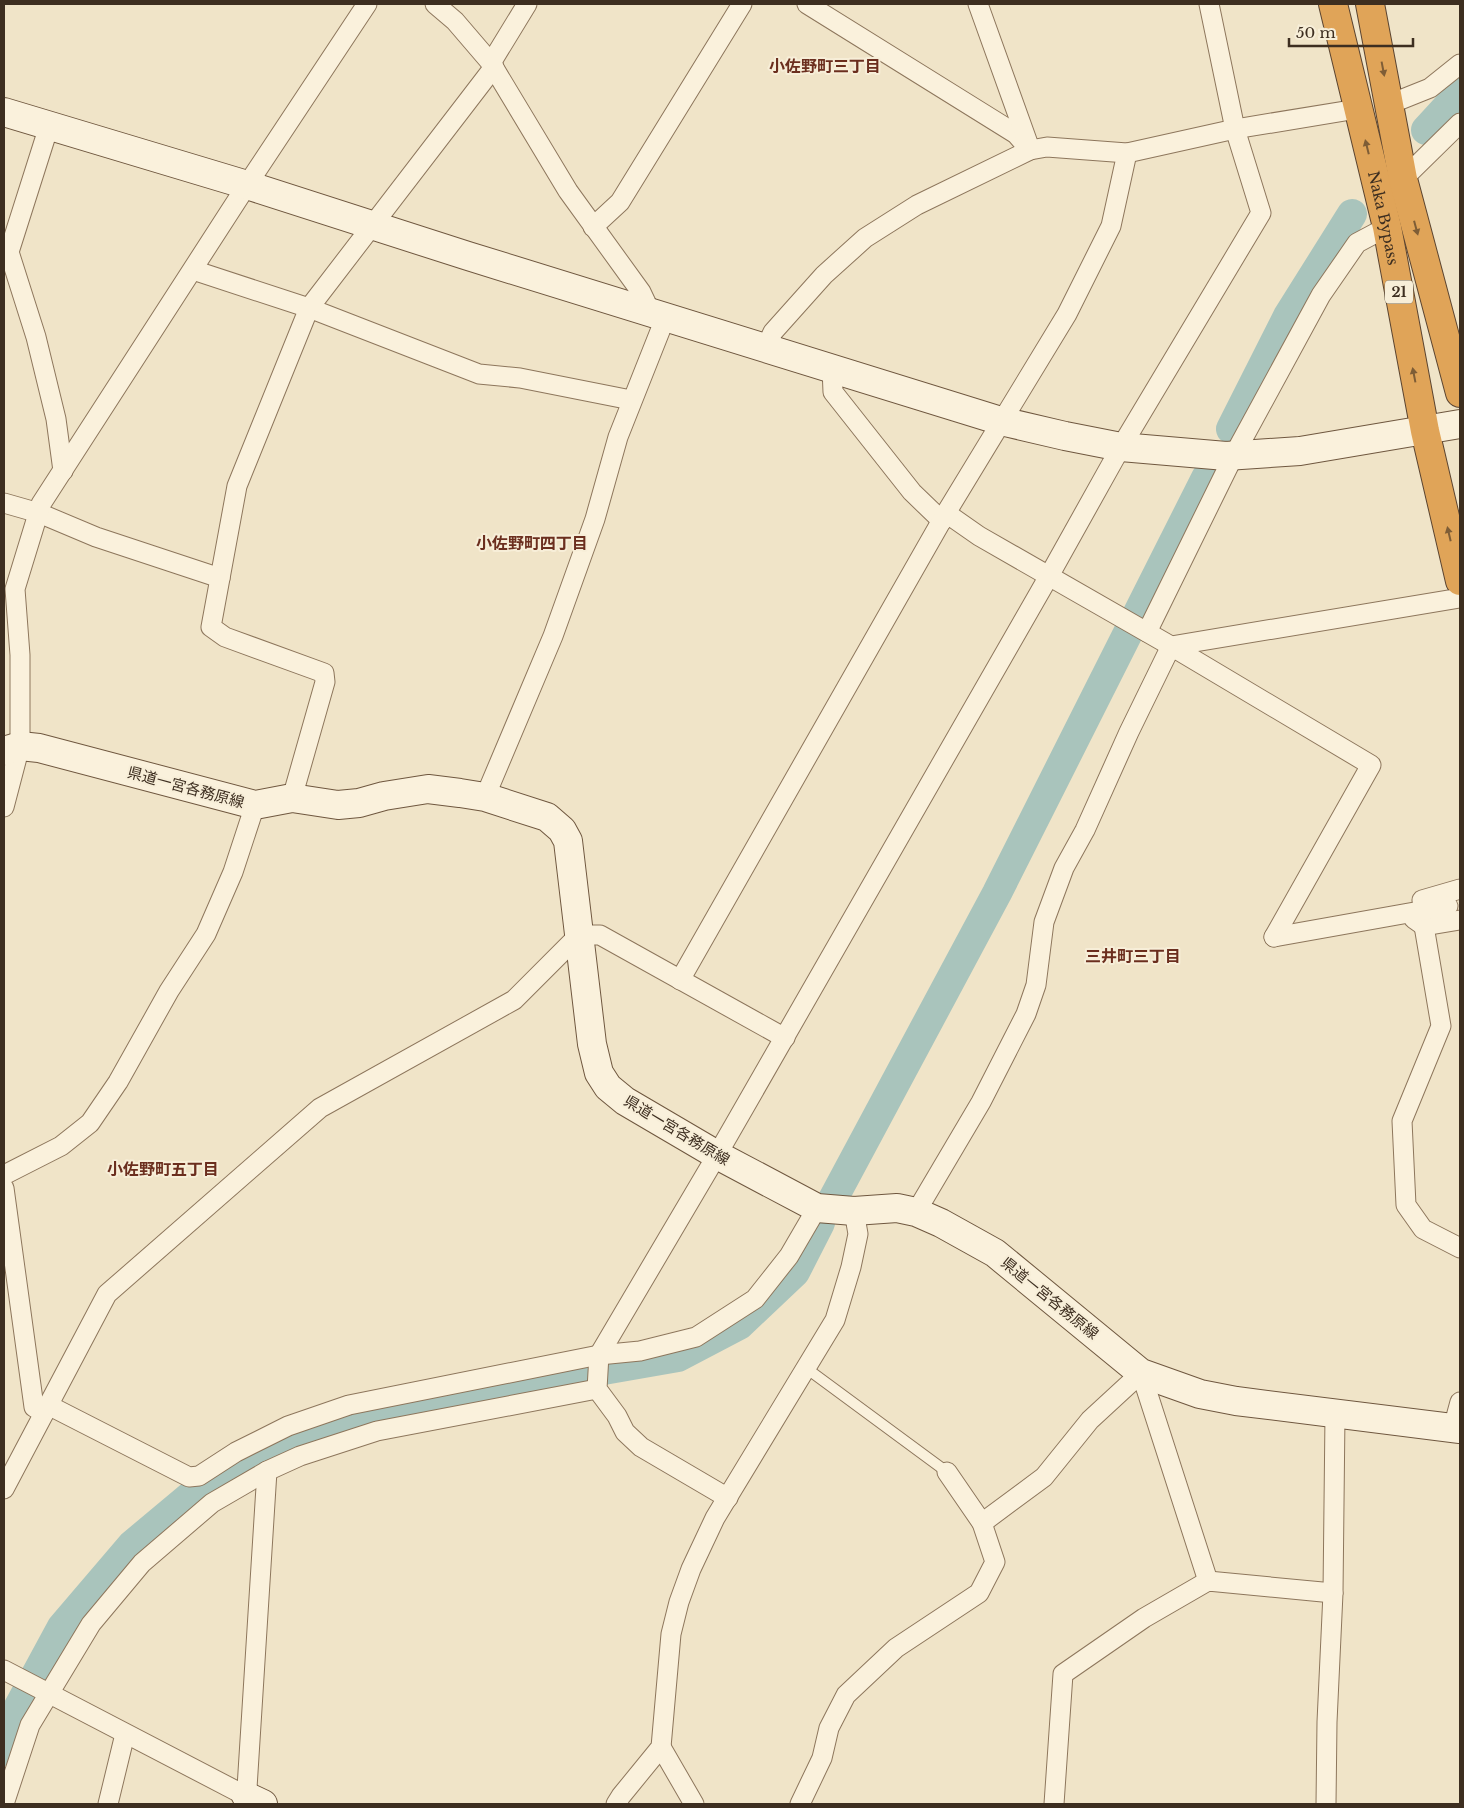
<svg xmlns="http://www.w3.org/2000/svg" width="1464" height="1808" viewBox="0 0 1464 1808" font-family="'Libre Baskerville','Noto Sans JP',serif">
	<style>
		.lines { fill: none; stroke-linecap: round; stroke-linejoin: round }
		.river { stroke: #a9c4bc; stroke-width: 30 }
		.lane-casing { stroke: #8d765c; stroke-width: 12 }
		.street-casing { stroke: #8d765c; stroke-width: 21 }
		.secondary-casing { stroke: #6f573f; stroke-width: 30 }
		.highway-casing { stroke: #5b4430; stroke-width: 30 }
		.lane { stroke: #faf1dc; stroke-width: 10 }
		.street { stroke: #faf1dc; stroke-width: 19 }
		.secondary { stroke: #faf1dc; stroke-width: 28 }
		.highway { stroke: #e0a458; stroke-width: 28 }
		.oneway { fill: #7e5d36 }
		.labels { text-anchor: middle; dominant-baseline: central; stroke-width: 4; stroke-linejoin: round; paint-order: stroke }
		.shield { fill: #f7eed8; stroke: #756857; stroke-width: 1 }
		.shield-label { font-size: 14px; font-weight: bold; fill: #3d2e20 }
		.street-label { font-size: 15px; fill: #3d2e20; stroke: #f7eed8 }
		.neighbourhood-label { font-size: 16px; font-weight: bold; fill: #6b2e1e; stroke: #f7eed8 }
	</style>
	<rect width="100%" height="100%" fill="#f0e4c8"/>
	<g class="lines">
		<!-- river -->
		<g class="river">
			<path d="M1426,130L1460,93"/>
			<path d="M1231,429L1288,316L1352,214"/>
			<path d="M832,1201L997,893L1206,478"/>
			<path d="M4,1751L16,1712L62,1627L132,1545L193,1494L266,1453L364,1418L529,1383L678,1357L739,1325L795,1272L820,1223"/>
		</g>
		<!-- lane casing -->
		<g class="lane-casing">
			<path id="lane" d="M806,1368L947,1472"/>
		</g>
		<!-- street casing -->
		<g class="street-casing">
			<g id="street">
				<path d="M435,4L455,21L491,63L568,191L641,292L650,311"/>
				<path d="M807,4L1016,134L1030,150"/>
				<path d="M978,4L1029,146"/>
				<path d="M491,63L527,4"/>
				<path d="M1390,104L1430,88L1460,64"/>
				<path d="M49,126L9,252L36,337L56,419L63,471"/>
				<path d="M1403,179L1460,123"/>
				<path d="M593,227L620,202L742,4"/>
				<path d="M193,270L309,308L479,374L520,378L631,400"/>
				<path d="M766,347L773,332L824,275L865,238L917,205L1030,150L1047,147L1127,153L1235,129L1357,109"/>
				<path d="M832,368L833,392L912,492L942,521"/>
				<path d="M4,503L39,513L96,537L220,578"/>
				<path d="M946,513L979,536L1171,646L1460,598"/>
				<path d="M1147,632L1234,455L1321,295L1357,243L1387,227"/>
				<path d="M485,797L553,636L595,519L618,437L666,316"/>
				<path d="M292,798L325,682L324,673L225,637L211,627L237,486L309,308L494,67"/>
				<path d="M4,807L20,746V655L15,589L41,504L247,185L367,4"/>
				<path d="M1422,900L1460,889"/>
				<path d="M1414,919L1424,926L1460,920"/>
				<path d="M1424,926L1441,1026L1402,1121L1406,1205L1423,1229L1460,1248"/>
				<path d="M1274,937L1448,906"/>
				<path d="M680,980L946,513L1067,314L1111,226L1127,153"/>
				<path d="M4,1175L61,1146L90,1123L118,1082L169,991L206,934L233,872L255,805"/>
				<path d="M4,1188L34,1407L44,1413"/>
				<path d="M916,1212L981,1102L1026,1014L1036,985L1044,922L1064,868L1085,830L1129,732L1171,646L1371,765L1274,937"/>
				<path d="M48,1405L189,1477L199,1476L236,1452L288,1426L349,1405L599,1355L640,1351L696,1337L755,1299L789,1256L817,1208"/>
				<path d="M1453,1428L1460,1402"/>
				<path d="M4,1489L107,1294L320,1108L514,1000L579,935H600L785,1038"/>
				<path d="M728,1498L641,1447L625,1432L617,1416L597,1389L599,1355L717,1155L1049,576L1121,447L1261,213L1235,129L1209,4"/>
				<path d="M982,1523L1044,1477L1090,1420L1141,1373L1208,1581"/>
				<path d="M4,1670L246,1796"/>
				<path d="M661,1747L694,1804"/>
				<path d="M4,1804L30,1725L91,1624L142,1563L212,1503L267,1471L300,1456L377,1431L597,1389"/>
				<path d="M108,1804L125,1734"/>
				<path d="M246,1804L267,1471"/>
				<path d="M616,1804L621,1796L661,1747L671,1634L679,1602L691,1569L715,1518L835,1320L851,1267L858,1234L854,1211"/>
				<path d="M800,1804L822,1758L829,1728L846,1695L896,1648L979,1593L995,1562L982,1523L947,1472"/>
				<path d="M1054,1804L1063,1674L1144,1618L1208,1581L1333,1593"/>
				<path d="M1326,1804L1327,1722L1333,1593L1335,1415"/>
			</g>
		</g>
		<!-- secondary casing -->
		<g class="secondary-casing">
			<g id="secondary">
				<path d="M4,112L247,185L468,256L1001,421L1065,436L1121,447L1226,456L1300,451L1460,424"/>
				<path d="M4,751L20,746L39,748L255,805L292,798L338,805L359,803L384,796L428,789L460,793L485,797L547,817L562,830L568,841L592,1044L599,1073L608,1087L625,1101L717,1155L817,1208L854,1211L897,1208L916,1212L941,1223L995,1253L1141,1373L1200,1394L1236,1401L1460,1429"/>
				<path d="M246,1796L263,1804"/>
			</g>
		</g>
		<!-- highway casing -->
		<g class="highway-casing">
			<g id="highway">
				<path id="s1" d="M1333,4L1387,227L1425,431L1460,581"/>
				<path d="M1370,4L1403,179L1460,393"/>
			</g>
		</g>
		<!-- lane -->
		<use href="#lane" class="lane"/>
		<!-- street -->
		<use href="#street" class="street"/>
		<!-- secondary -->
		<use href="#secondary" class="secondary"/>
		<!-- highway -->
		<use href="#highway" class="highway"/>
	</g>
	<!-- one-way arrows -->
	<defs><path id="oneway-solid" d="M-6-.8H1V-3.2L6.5 0L1 3.2V.8H-6Z" transform="scale(1.25)"/></defs>
	<g class="oneway">
		<use href="#oneway-solid" transform="translate(1383 69) rotate(79)"/>
		<use href="#oneway-solid" transform="translate(1367 147) rotate(-104)"/>
		<use href="#oneway-solid" transform="translate(1416 228) rotate(75)"/>
		<use href="#oneway-solid" transform="translate(1414 375) rotate(-101)"/>
		<use href="#oneway-solid" transform="translate(1449 534) rotate(-103)"/>
	</g>
	<g class="labels">
		<!-- shield labels -->
		<rect class="shield" x="1385" y="280.5" width="28" height="23" rx="4"/>
		<g class="shield-label">
			<text x="1399" y="292">21</text>
		</g>
		<!-- street labels -->
		<g class="street-label">
			<text stroke="none"><textPath href="#s1" startOffset="220">Naka Bypass</textPath></text>
			<text transform="translate(186 787) rotate(15)">県道一宮各務原線</text>
			<text transform="translate(677 1130) rotate(31)">県道一宮各務原線</text>
			<text transform="translate(1050 1298) rotate(39)">県道一宮各務原線</text>
		</g>
		<!-- neighbourhood labels -->
		<g class="neighbourhood-label">
			<text x="825" y="66">小佐野町三丁目</text>
			<text x="532" y="543">小佐野町四丁目</text>
			<text x="1133" y="956">三井町三丁目</text>
			<text x="163" y="1169">小佐野町五丁目</text>
		</g>
	</g>
	<!-- border -->
	<rect width="1464" height="1808" fill="none" stroke="#3d2e20" stroke-width="10"/>
	<!-- scale -->
	<path d="M1289 38v8h124v-8" fill="none" stroke="#3d2e20" stroke-width="2.5"/>
	<text x="1296" y="38" font-size="15" fill="#3d2e20" stroke="#f7eed8" stroke-width="4" paint-order="stroke">50 m</text>
</svg>
